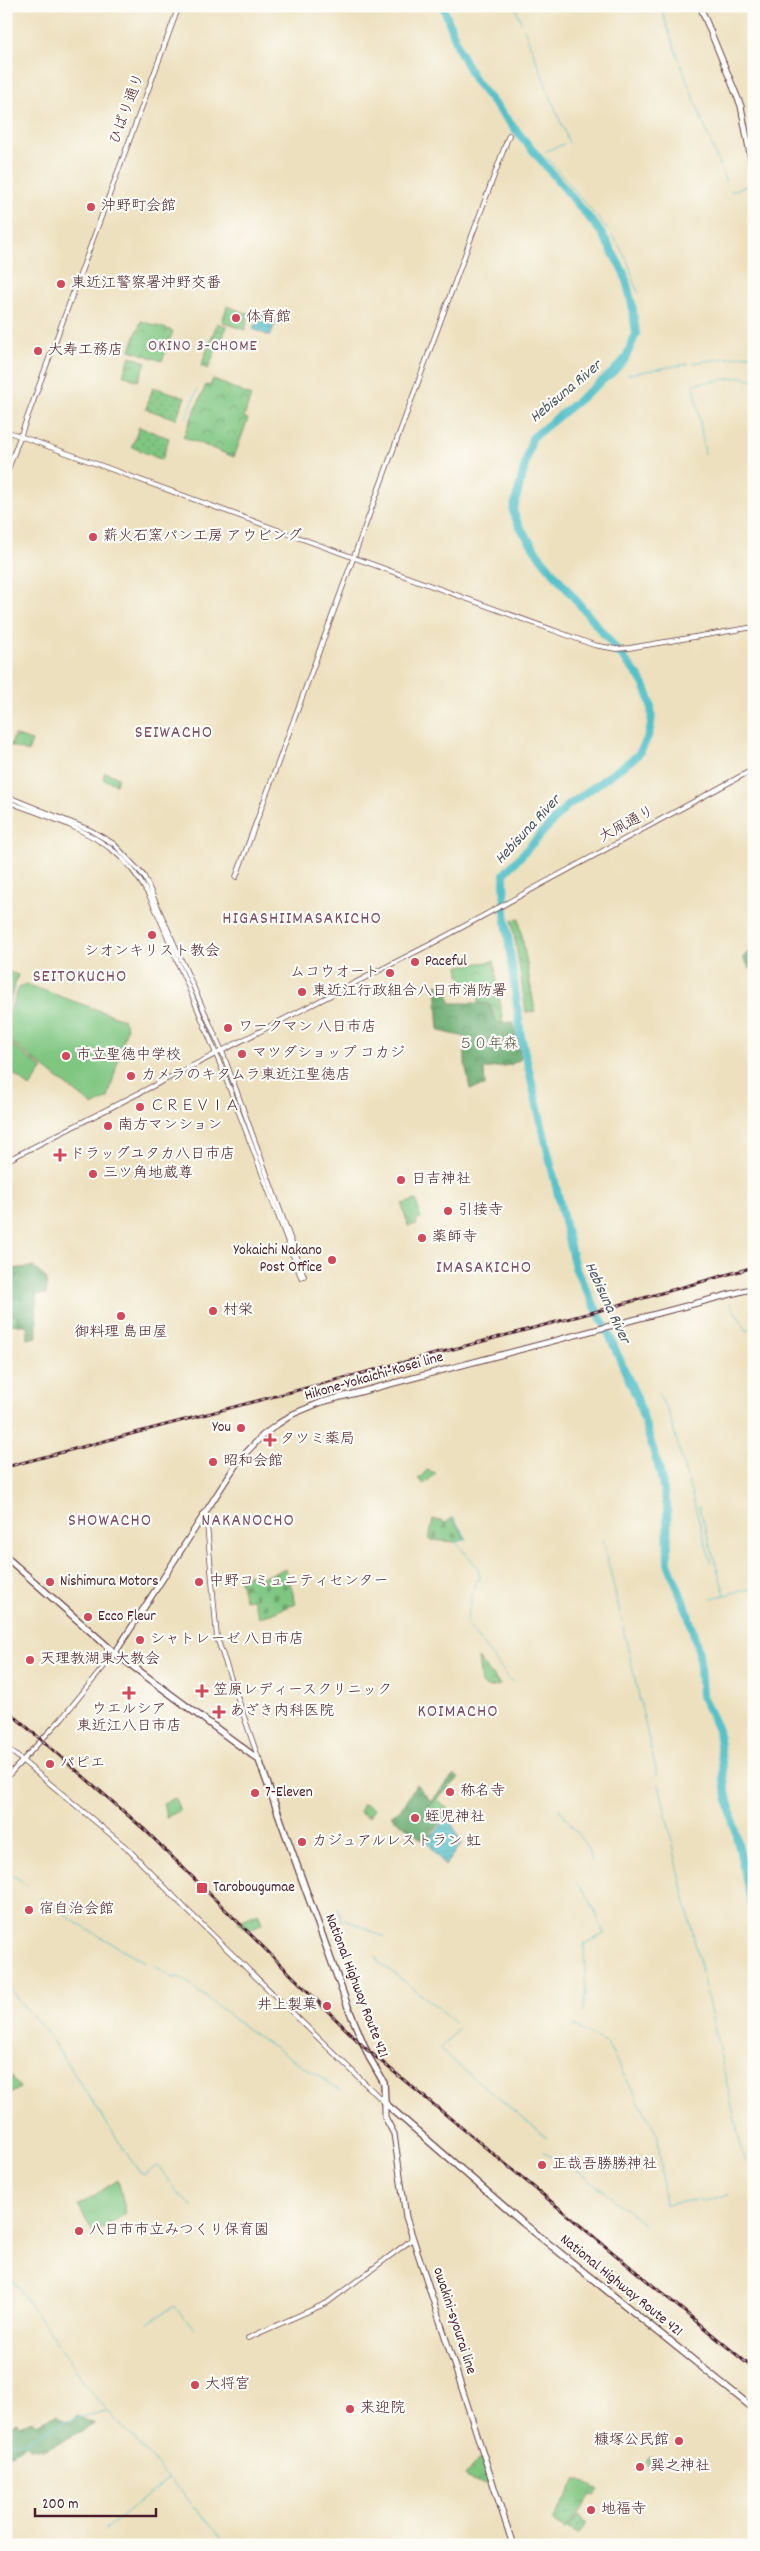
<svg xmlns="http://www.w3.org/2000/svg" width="760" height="2551" viewBox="0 0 760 2551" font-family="Dekko,'Klee One',sans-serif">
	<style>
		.grass { fill: url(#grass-dots); stroke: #647256 }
		.forest { fill: url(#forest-crowns); stroke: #58654d }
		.cemetery { fill: url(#cemetery-stones); stroke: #647256 }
		.park { fill: url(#park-crowns); stroke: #647256 }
		.pitch { fill: #7fc681; stroke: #647256 }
		.water { fill: url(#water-rules); stroke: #4f707a }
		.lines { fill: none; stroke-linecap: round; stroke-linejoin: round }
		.stream { stroke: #54c1c9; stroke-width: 1 }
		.river { stroke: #54c1c9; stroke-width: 8 }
		.minor-casing { stroke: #623c41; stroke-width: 5.5 }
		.major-casing { stroke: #623c41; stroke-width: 7 }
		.highway-casing { stroke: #623c41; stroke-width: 8 }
		.minor { stroke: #fff; stroke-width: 4 }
		.major { stroke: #fff; stroke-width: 5 }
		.highway { stroke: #fff; stroke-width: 5.5 }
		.rail-casing { stroke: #4a1f2b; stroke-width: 3 }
		.rail { stroke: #fdfcf7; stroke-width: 1; stroke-dasharray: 4; stroke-linecap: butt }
		.poi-dot { fill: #d1495b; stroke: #fdfcf7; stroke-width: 2 }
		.labels { text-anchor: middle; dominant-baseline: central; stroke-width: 4.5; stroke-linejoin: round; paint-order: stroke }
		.street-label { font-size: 15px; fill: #4a1f2b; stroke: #fdfcf7 }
		.poi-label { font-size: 15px; fill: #4a1f2b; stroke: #fdfcf7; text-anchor: start }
		.park-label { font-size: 15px; fill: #5d5949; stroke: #fdfcf7 }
		.neighbourhood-label { font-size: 16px; letter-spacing: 1px; fill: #7c5168; stroke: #fdfcf7 }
		.water-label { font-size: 16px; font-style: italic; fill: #4e5862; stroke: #fdfcf7 }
		.quarter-label { font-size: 18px; letter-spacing: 1px; fill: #7c5168; stroke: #fdfcf7 }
	</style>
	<defs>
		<pattern id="grass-dots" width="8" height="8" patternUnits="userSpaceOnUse" patternTransform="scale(1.25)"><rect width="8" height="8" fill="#7fc681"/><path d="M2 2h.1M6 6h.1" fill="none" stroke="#6aa06a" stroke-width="1.8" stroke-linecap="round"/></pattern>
		<pattern id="forest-crowns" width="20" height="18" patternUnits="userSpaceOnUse" patternTransform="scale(1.25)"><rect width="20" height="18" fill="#67ab6f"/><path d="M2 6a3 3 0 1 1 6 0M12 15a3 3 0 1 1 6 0" fill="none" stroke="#578b5b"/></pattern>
		<pattern id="cemetery-stones" width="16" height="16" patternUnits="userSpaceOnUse" patternTransform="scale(1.25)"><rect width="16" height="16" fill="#7fc681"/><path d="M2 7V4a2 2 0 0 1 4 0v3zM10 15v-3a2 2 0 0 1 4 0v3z" fill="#6aa06a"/></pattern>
		<pattern id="park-crowns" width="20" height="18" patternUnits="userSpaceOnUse" patternTransform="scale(1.25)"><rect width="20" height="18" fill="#7fc681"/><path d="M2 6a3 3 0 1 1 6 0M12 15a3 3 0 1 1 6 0" fill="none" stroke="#6aa06a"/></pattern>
		<pattern id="water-rules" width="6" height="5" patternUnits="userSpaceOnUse" patternTransform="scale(1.25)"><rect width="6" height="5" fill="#54c1c9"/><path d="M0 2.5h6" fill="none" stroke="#4ba5ad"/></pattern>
	</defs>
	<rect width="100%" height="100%" fill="#fdfcf7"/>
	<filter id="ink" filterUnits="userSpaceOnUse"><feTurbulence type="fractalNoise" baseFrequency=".02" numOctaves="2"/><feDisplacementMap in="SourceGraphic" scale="10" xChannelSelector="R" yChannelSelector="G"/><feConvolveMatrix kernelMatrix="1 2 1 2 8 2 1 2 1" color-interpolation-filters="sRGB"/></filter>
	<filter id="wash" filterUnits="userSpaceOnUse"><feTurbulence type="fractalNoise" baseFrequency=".0096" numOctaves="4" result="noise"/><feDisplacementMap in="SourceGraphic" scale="20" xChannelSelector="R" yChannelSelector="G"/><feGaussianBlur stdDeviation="1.12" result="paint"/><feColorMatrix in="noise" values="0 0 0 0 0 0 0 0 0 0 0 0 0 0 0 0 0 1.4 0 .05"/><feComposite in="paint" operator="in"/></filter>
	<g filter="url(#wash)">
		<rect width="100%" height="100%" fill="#ede0be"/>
		<!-- grass -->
		<g class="grass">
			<path d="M153,387L185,397L176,419L146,409Z"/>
			<path d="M139,427L169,438L162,460L132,447Z"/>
		</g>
		<!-- forest -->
		<g class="forest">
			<path d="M754,947V967L750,969L743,957Z"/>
			<path d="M447,983L450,1003H488L497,1023L513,1022L521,1059L510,1065L484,1069L485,1086L470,1089L465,1063V1037L439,1031L436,985Z"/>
			<path d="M33,1267L47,1279L46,1294L36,1295L37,1337L28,1339L27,1325H18L17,1316L9,1313L10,1296L6,1269Z"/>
			<path d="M454,1775L459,1778L438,1799L448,1809L447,1816L424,1841L391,1816L405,1804L416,1784L431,1801Z"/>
			<path d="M57,2415L61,2419L71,2422L77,2416L95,2424L44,2450L29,2448L25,2444L11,2454L6,2452V2429L18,2422L20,2425L32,2420L36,2424Z"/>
		</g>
		<!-- cemetery -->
		<g class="cemetery">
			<path d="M452,1518L466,1539L456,1542L429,1540L433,1519L446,1523Z"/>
			<path d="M286,1569L296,1604L259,1618L252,1599L245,1600L239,1577L258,1573L260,1578Z"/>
		</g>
		<!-- park -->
		<g class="park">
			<path d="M141,321L173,331L162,361L130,350Z"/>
			<path d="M217,323L227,327L221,342L219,341L208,369L201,366Z"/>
			<path d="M130,356L146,362L138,381L123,375Z"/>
			<path d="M213,379L251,396L244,417L248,419L234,457L183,437L206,385L210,386Z"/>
			<path d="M14,735L32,741L28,752L11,746Z"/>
			<path d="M105,772L118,777L116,784L103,779Z"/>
			<path d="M519,919L535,1011L526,1012L512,920Z"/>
			<path d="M494,961L503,1023H497L489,1004L479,1003L477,987H469L459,975V966Z"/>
			<path d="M416,1200L421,1219L416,1220L417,1224L408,1226L402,1204Z"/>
			<path d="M6,1273L10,1296L9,1313L17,1316L18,1325L6,1323Z"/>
			<path d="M427,1470L436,1473L424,1484L418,1479Z"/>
			<path d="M478,1658L500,1685L489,1688L481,1684Z"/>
			<path d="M175,1798L180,1811L166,1817L163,1803Z"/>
			<path d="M437,1798L448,1809L447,1816L442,1821L429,1807Z"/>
			<path d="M363,1804L374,1809L369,1817L359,1812Z"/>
			<path d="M258,1913L262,1923L248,1931L238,1922Z"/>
			<circle cx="652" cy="2462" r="5.5"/>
			<path d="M479,2459L484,2461L489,2475L488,2485L474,2482L465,2476Z"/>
			<path d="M577,2478L599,2490L594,2496L590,2495L566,2529L553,2521Z"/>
			<path d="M577,2516L587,2524L578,2534L568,2528Z"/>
		</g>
		<!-- pitch -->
		<g class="pitch">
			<path d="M227,306L249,314L245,330L222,322Z"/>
			<path d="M6,971L18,975L6,1012Z"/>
			<path d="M26,984L123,1019L127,1027L108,1098L93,1106L6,1038V1020L19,987Z"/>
			<path d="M11,1044L43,1069L30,1087L6,1068V1049Z"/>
			<path d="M6,2067L20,2088L7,2096L6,2095Z"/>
			<path d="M118,2180L126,2213L94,2234L78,2206Z"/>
		</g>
		<!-- water -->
		<g class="water">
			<path d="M260,314L276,321L270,336L253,329Z"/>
			<path d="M6,434L12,436L14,441L6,460Z"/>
			<path d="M448,1817L462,1843L445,1865L427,1841Z"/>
		</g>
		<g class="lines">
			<!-- stream -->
			<g class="stream">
				<path d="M515,6L521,22"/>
				<path d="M666,6L661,9L679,60"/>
				<path d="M524,29L569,143"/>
				<path d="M681,65L727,185"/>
				<path d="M546,151L564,144"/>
				<path d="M547,158L609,231"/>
				<path d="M730,192L750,184L754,204"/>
				<path d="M612,236C620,246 627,258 631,271C633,279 634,287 639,293"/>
				<path d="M693,363L754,354"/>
				<path d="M628,374L688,364"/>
				<path d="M186,418L197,390"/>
				<path d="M705,454L694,384L741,377L754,380"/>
				<path d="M730,1303L747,1331L754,1327"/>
				<path d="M658,1394L669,1413L687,1478"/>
				<path d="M688,1482L711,1562"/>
				<path d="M699,1507L725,1595"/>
				<path d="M453,1517L467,1539L456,1542L478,1568L480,1579L475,1582L466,1623L512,1682"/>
				<path d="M603,1540L622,1622"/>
				<path d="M712,1598L754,1588"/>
				<path d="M623,1627L657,1775"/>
				<path d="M659,1784L705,1987"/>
				<path d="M558,1807L587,1847L592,1861"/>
				<path d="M6,1870L27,1885"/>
				<path d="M576,1883C591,1895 597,1917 604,1934L584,1944L586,1992L582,2012"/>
				<path d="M41,1897L78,1924L145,1962"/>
				<path d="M338,1908L342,1921"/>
				<path d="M345,1919L385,1937"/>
				<path d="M376,1956L379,1962L445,2013L454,2023"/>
				<path d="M154,1965L173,1978L178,1977L185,1981L247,2029L341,2091"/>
				<path d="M6,1982L18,2000L43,2027L139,2172L144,2175L158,2165L174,2189L193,2207"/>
				<path d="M706,1991L745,2164"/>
				<path d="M574,2026L607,2044L658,2136L665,2205L695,2200"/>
				<path d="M458,2028L440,2050L547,2138"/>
				<path d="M543,2152L583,2174L644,2224"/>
				<path d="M752,2188L754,2199"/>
				<path d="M699,2200L702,2202L729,2194"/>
				<path d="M6,2270L34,2310"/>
				<path d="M37,2314L94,2396L169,2478L105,2530"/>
				<path d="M148,2323L174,2306L194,2328"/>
				<path d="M6,2442H26L66,2421L106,2411"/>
				<path d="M171,2480L228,2545"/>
			</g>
			<!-- river -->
			<path class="river" d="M443,6L459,50L475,81L601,232L624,273L632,304L636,334L625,359L613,372L532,438L513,511L518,524L538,554L640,678C656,704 656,731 637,756L566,807L504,874L505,913L521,1036L575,1268L605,1326L637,1398L660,1472L667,1506L668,1563L688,1614L699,1653L702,1696L718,1730L725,1787L754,1914"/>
		</g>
	</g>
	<g filter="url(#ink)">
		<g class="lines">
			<!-- minor casing -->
			<g class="minor-casing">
				<g id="minor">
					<path d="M6,431L594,645L616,649L629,648L754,627"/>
					<path d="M6,475L179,6"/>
					<path d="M6,796L90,830L114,844L144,876L222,1051L304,1276"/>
					<path d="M6,801C43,815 84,827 115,852C150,881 164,931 181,970C225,1071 262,1174 301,1277"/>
					<path d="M236,877L509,135"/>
					<path d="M6,1161L433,943L754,769"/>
					<path d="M206,1513L217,1638L259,1760"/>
					<path d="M6,1747L127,1848L186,1909L385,2103"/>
					<path d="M6,1778L62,1718L115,1653"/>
					<path d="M248,2338L327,2303L410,2241L412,2236"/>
				</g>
			</g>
			<!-- major casing -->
			<g class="major-casing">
				<g id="major">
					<path d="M700,6L741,106L754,176"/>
					<path d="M115,1653L239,1460L263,1435L278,1424L293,1414L322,1402L754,1288"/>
					<path d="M385,2103V2117L394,2134L406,2217L513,2545"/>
				</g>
			</g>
			<!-- highway casing -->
			<g class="highway-casing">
				<path id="highway" d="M6,1557L115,1653L259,1760L348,2007L369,2057L384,2083L385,2103L523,2223L754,2409"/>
			</g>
			<!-- minor -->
			<use href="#minor" class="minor"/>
			<!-- major -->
			<use href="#major" class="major"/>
			<!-- highway -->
			<use href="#highway" class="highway"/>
			<!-- rail casing -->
			<g class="rail-casing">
				<g id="rail">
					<path d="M6,1467L594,1312L754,1267"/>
					<path d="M6,1709L146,1831L365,2048L754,2369"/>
				</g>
			</g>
			<!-- rail -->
			<use href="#rail" class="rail"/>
		</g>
	</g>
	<!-- markers -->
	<g class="poi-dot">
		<circle cx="91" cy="207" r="5"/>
		<circle cx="61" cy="284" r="5"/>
		<circle cx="236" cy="318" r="5"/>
		<circle cx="38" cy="351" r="5"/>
		<circle cx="93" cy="537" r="5"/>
		<circle cx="152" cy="935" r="5"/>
		<circle cx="415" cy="962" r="5"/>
		<circle cx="390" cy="973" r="5"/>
		<circle cx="302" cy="992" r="5"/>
		<circle cx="228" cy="1028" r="5"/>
		<circle cx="242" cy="1054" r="5"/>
		<circle cx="66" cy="1056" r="5"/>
		<circle cx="131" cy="1076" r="5"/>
		<circle cx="140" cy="1107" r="5"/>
		<circle cx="108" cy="1126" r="5"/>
		<path d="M57.5 1147.5h5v5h5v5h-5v5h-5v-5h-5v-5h5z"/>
		<circle cx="93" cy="1174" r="5"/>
		<circle cx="401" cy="1180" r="5"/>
		<circle cx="448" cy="1211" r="5"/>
		<circle cx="422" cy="1238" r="5"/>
		<circle cx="332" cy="1260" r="5"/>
		<circle cx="213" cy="1311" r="5"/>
		<circle cx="121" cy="1316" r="5"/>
		<circle cx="241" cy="1428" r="5"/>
		<path d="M267.5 1432.5h5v5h5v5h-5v5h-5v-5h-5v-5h5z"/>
		<circle cx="213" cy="1462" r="5"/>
		<circle cx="50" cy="1582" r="5"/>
		<circle cx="199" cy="1582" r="5"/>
		<circle cx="88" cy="1617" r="5"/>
		<circle cx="140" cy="1640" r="5"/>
		<circle cx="30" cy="1660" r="5"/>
		<path d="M199.5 1683.5h5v5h5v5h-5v5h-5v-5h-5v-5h5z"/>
		<path d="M126.5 1685.5h5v5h5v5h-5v5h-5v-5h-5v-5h5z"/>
		<path d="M216.5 1704.5h5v5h5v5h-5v5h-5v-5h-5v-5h5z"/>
		<circle cx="50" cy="1764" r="5"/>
		<circle cx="450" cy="1792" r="5"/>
		<circle cx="255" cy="1793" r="5"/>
		<circle cx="415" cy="1818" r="5"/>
		<circle cx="302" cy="1842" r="5"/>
		<rect x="196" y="1882" width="12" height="12" rx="2.5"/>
		<circle cx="29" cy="1910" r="5"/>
		<circle cx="327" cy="2006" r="5"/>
		<circle cx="542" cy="2165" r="5"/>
		<circle cx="79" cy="2231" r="5"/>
		<circle cx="195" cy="2385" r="5"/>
		<circle cx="350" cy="2409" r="5"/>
		<circle cx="679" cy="2441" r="5"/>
		<circle cx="640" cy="2467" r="5"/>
		<circle cx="591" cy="2510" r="5"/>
	</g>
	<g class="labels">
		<!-- street labels -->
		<g class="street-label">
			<text transform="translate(128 109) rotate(-70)">ひばり通り</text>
			<text transform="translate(627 825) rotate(-28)">大凧通り</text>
			<text transform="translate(374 1377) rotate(-16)">Hikone-Yokaichi-Kosei line</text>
			<text transform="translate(356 1986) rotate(69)">National Highway Route 421</text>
			<text transform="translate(621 2286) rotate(39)">National Highway Route 421</text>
			<text transform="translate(454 2321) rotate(72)">owakini-syourai line</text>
		</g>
		<!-- poi labels -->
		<g class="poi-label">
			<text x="101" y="207">沖野町会館</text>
			<text x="71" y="284">東近江警察署沖野交番</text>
			<text x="246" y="318">体育館</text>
			<text x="48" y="351">大寿工務店</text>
			<text x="103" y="537">薪火石窯パン工房 アウビング</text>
			<text x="152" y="952" text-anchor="middle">シオンキリスト教会</text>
			<text x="425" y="962">Paceful</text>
			<text x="380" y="973" text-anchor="end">ムコウオート</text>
			<text x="312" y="992">東近江行政組合八日市消防署</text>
			<text x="238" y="1028">ワークマン 八日市店</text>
			<text x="252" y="1054">マツダショップ コカジ</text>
			<text x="76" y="1056">市立聖徳中学校</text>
			<text x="141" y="1076">カメラのキタムラ東近江聖徳店</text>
			<text x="150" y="1107">ＣＲＥＶＩＡ</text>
			<text x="118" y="1126">南方マンション</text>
			<text x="70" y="1155">ドラッグユタカ八日市店</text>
			<text x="103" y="1174">三ツ角地蔵尊</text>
			<text x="411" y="1180">日吉神社</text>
			<text x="458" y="1211">引接寺</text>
			<text x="432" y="1238">薬師寺</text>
			<text x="322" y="1251" text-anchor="end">Yokaichi Nakano<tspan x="322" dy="17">Post Office</tspan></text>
			<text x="223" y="1311">村栄</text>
			<text x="121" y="1333" text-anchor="middle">御料理 島田屋</text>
			<text x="231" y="1428" text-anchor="end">You</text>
			<text x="280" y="1440">タツミ薬局</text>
			<text x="223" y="1462">昭和会館</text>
			<text x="60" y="1582">Nishimura Motors</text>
			<text x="209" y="1582">中野コミュニティセンター</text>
			<text x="98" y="1617">Ecco Fleur</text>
			<text x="150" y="1640">シャトレーゼ 八日市店</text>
			<text x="40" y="1660">天理教湖東大教会</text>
			<text x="213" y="1691">笠原レディースクリニック</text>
			<text x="129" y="1710" text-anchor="middle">ウエルシア<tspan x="129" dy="17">東近江八日市店</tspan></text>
			<text x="230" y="1712">あざき内科医院</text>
			<text x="60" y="1764">パピエ</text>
			<text x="460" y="1792">称名寺</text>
			<text x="265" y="1793">7-Eleven</text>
			<text x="425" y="1818">蛭児神社</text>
			<text x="312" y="1842">カジュアルレストラン 虹</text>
			<text x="213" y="1888">Tarobougumae</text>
			<text x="39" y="1910">宿自治会館</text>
			<text x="317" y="2006" text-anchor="end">井上製菓</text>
			<text x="552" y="2165">正哉吾勝勝神社</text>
			<text x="89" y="2231">八日市市立みつくり保育園</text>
			<text x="205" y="2385">大将宮</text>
			<text x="360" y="2409">来迎院</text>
			<text x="669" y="2441" text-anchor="end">糠塚公民館</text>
			<text x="650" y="2467">巽之神社</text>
			<text x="601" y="2510">地福寺</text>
		</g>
		<!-- park labels -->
		<g class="park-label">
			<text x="488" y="1045">５０年森</text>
		</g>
		<!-- neighbourhood labels -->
		<g class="neighbourhood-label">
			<text x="203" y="346">OKINO 3-CHOME</text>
		</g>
		<!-- water labels -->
		<g class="water-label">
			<text transform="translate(566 392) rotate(-40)">Hebisuna River</text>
			<text transform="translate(528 830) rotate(-47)">Hebisuna River</text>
			<text transform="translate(607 1303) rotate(65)">Hebisuna River</text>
		</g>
		<!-- quarter labels -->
		<g class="quarter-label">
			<text x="174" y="733">SEIWACHO</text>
			<text x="302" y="919">HIGASHIIMASAKICHO</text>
			<text x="80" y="977">SEITOKUCHO</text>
			<text x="484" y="1268">IMASAKICHO</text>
			<text x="110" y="1521">SHOWACHO</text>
			<text x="248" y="1521">NAKANOCHO</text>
			<text x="458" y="1712">KOIMACHO</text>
		</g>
	</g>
	<!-- margin -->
	<rect width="760" height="2551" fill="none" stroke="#fdfcf7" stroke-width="25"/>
	<!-- scale -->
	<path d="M35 2508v8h121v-8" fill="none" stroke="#4a1f2b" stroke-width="2.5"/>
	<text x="42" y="2508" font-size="15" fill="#4a1f2b" stroke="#fdfcf7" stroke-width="4" paint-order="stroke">200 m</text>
</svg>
